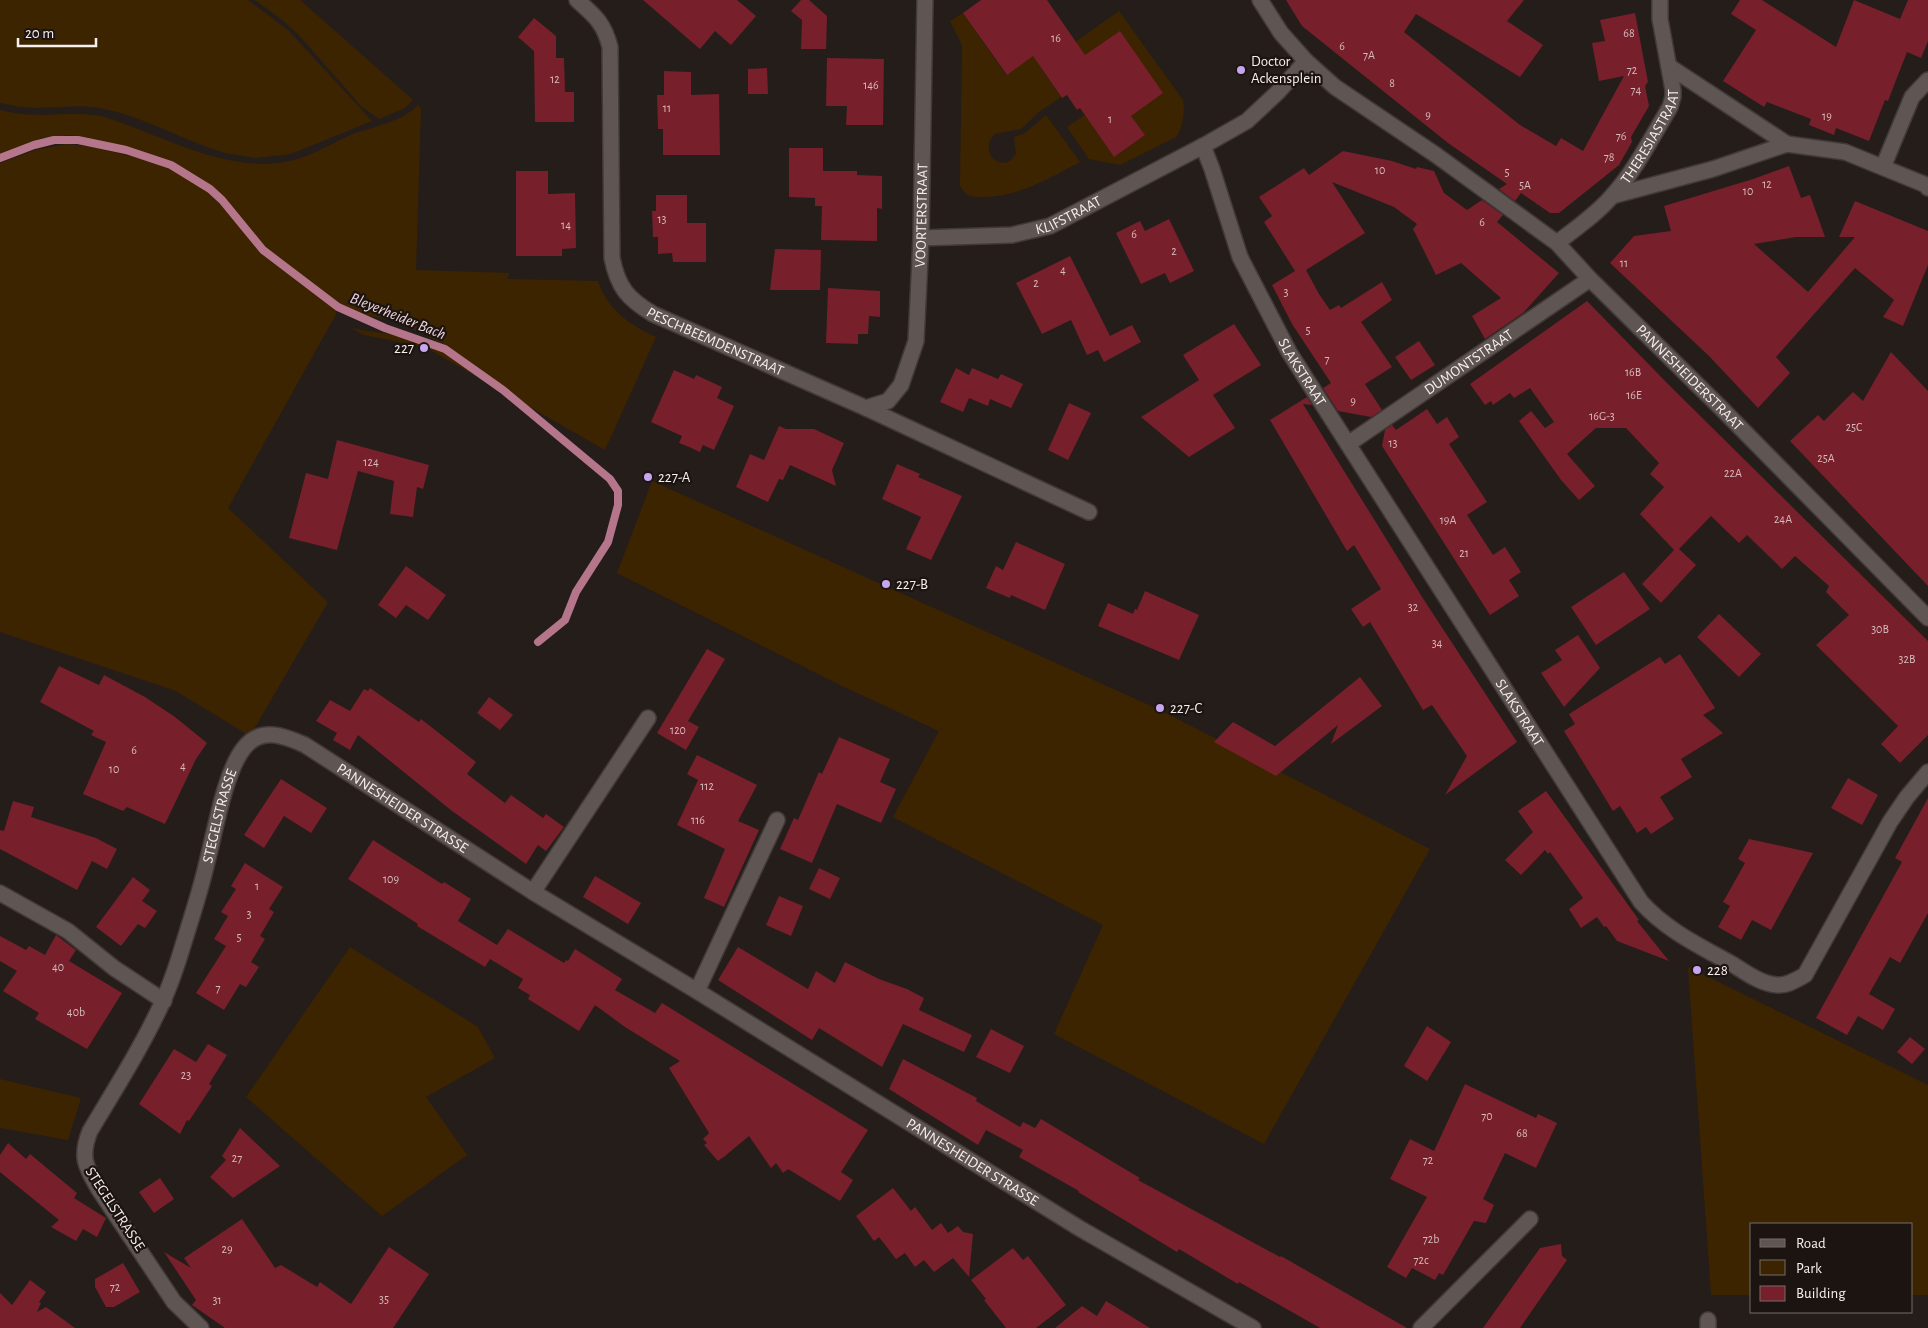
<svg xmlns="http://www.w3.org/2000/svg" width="1928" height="1328" viewBox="0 0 1928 1328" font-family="'Alegreya Sans',sans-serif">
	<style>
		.green { fill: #3d2400 }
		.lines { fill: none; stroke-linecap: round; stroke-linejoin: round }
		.stream { stroke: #b5768c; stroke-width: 8 }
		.building { fill: #771f2a }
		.minor-casing { stroke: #413a38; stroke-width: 18 }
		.minor { stroke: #5f5552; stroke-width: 15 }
		.poi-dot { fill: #c7a6f0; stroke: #1c1411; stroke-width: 2 }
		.labels { text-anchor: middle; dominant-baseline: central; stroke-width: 4.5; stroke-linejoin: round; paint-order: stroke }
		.number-label { font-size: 12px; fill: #d6bbbc }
		.poi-label { font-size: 15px; fill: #f6efed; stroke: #1c1411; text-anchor: start }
		.street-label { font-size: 15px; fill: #f6efed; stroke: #1c1411 }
		.water-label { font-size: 16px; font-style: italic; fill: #efd5dc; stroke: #1c1411 }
	</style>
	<rect width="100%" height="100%" fill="#251d1a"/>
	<!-- green -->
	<g class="green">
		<path d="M0,0H248L288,30L372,121L291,154L256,158L225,153L213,149C176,136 132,112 93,107C62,104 36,113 2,103H0Z"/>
		<path d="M255,0H300L413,100L405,108L379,119L362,107L298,34L281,19Z"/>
		<path d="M1119,11L1183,100C1185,110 1183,129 1176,137L1120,165L1089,159L1067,127L1085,115L1114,157L1145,135L1098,71L1071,45Z"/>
		<path d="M963,13L1006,75L1038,52L1039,65L1061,97L1039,112L1021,129L995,134C981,146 992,169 1010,161L1016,154L1014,137L1025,133L1046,115L1080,162C1049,178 1019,197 983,197C979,197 972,197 968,195C965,193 962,189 960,186L962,45L950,21Z"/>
		<path d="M418,105L421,108L416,270L510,273L507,279L598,281C608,310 628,324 656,337L605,450L425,347L364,335L351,328C368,332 387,332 402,337C415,341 434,354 447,349L446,345L394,320L362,315L341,304L265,248L225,199L213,188L199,177L167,160L127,148L101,143L80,136L69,135L42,138L0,155V110C34,120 67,110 101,116C161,134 230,177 294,160C314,155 334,142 353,134C375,126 402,122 418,105Z"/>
		<path d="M67,144L93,147L146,160L165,166L198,183L217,200L263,254L337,310L335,316L228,508L328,602L250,736L176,691L0,632V163L36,150Z"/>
		<path d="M652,481L1160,710L1430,849L1264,1144L1054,1034L1103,925L893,817L939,731L840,685L617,573Z"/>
		<path d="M350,947L478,1027L495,1058L426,1097L467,1155L382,1216L246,1097Z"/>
		<path d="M1688,967L1928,1085V1295H1912V1224H1752V1295H1711Z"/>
		<path d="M0,1079L81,1098L68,1140L0,1128Z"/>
	</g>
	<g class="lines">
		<!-- stream -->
		<path class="stream" d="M0,158L34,145L54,140H78L126,150L171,165L210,189L222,200L263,250L338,307L385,328L445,349L503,390L610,479L618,491V505L608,542L576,592L565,620L538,642"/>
	</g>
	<!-- building -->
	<g class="building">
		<path d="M643,0H737L756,16L731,45L715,31L700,49Z"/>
		<path d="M801,0H809L827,16L826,49H801L802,20L791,11Z"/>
		<path d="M981,0H1047L1085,55L1120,31L1163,93L1131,116L1145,135L1114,157L1080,108L1077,110L1067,95L1062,98L1033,56L1007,75L963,13Z"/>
		<path d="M1286,0H1524L1507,21L1543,45L1520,77L1416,14L1404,32L1520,125L1556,146L1561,138L1583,151L1624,76L1599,81L1592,43L1605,41L1600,20L1635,13L1648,82L1645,86L1649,106L1631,137L1632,142L1619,165L1559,213H1550L1521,193L1515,201L1499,189L1507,184L1448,143L1302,26Z"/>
		<path d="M1740,0H1762L1836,47L1854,0L1900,19L1908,0H1928V41L1921,58L1907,52L1888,101L1885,100L1869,141L1836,128L1834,135L1809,125L1811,119L1767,102L1764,107L1723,81L1756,30L1731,14Z"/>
		<path d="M534,18L556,36V58H564L565,92H574V122H535L534,51L518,37Z"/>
		<path d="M827,58L884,59L883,125H846L847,106H826Z"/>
		<path d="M767,68L768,94H748V69Z"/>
		<path d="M664,71L691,72V95L719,94L720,155H663V129H658L657,95H664Z"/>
		<path d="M789,148H823V171H857V175L882,176V209L877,208V241L821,240L822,206H815V198L789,197Z"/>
		<path d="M1343,151L1392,161L1416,169L1417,167L1434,171L1444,193L1467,210L1482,200L1503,215L1497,222L1559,273L1523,313L1485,339L1472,316L1501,298L1461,263L1436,275L1413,229L1417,224L1394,207L1332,182L1365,233L1306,270L1319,294L1330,310L1339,305L1341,308L1382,282L1392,300L1361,322L1392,367L1365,384L1382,410L1371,417L1338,411L1323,388L1331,383L1292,324L1272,285L1295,271L1264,222L1272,216L1259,197L1304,168L1309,175Z"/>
		<path d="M1789,166L1801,198L1810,195L1825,237H1796L1754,244L1808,292L1855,237H1839L1855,201L1928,231V265L1903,326L1883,317L1894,300L1855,268L1776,357L1790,373L1758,408L1709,356L1610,263L1634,236L1671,231L1664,206L1753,179Z"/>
		<path d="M516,171H548V194L575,193L576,248L562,249V256H516Z"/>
		<path d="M656,195H687V223H706V262H673L672,253L658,254V237H653L652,211H656Z"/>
		<path d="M1169,219L1194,271L1170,283L1165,273L1141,284L1116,233L1140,221L1145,231Z"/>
		<path d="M775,249L821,250L820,290H770Z"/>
		<path d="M1070,256L1110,336L1132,325L1141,342L1104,362L1098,350L1087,355L1071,320L1042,334L1016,283Z"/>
		<path d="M828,288L880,291V317L869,316L868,334H858V344L826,343Z"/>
		<path d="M1587,301L1669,385L1928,641V735L1900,763L1881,744L1898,726L1816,645L1849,615L1826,592L1829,586L1795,556L1782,569L1747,535L1739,543L1711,516L1679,549L1696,565L1661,603L1642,584L1674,550L1640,514L1664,487L1650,474L1659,463L1626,428H1596L1567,454L1595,486L1579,500L1561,480L1519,421L1531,411L1545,428L1554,422L1530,388L1514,398L1510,393L1493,405L1491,401L1485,405L1470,384Z"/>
		<path d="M1234,324L1261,365L1213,395L1235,428L1189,457L1141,417L1199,380L1183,355Z"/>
		<path d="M1419,341L1435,365L1411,380L1395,357Z"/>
		<path d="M1891,352L1928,391V586L1790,441L1818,415L1824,421L1853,392L1863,401Z"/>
		<path d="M956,368L969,375L972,368L998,379L1001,374L1023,384L1011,408L990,399L988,406L969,398L963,412L940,402Z"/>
		<path d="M674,370L694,379L696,375L722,387L717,398L734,406L714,450L703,445L700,452L689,447L679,443L682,436L651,422Z"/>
		<path d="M1307,397L1312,405L1303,404L1336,458L1424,600L1517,742L1445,795L1467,756L1432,705L1423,710L1370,622L1363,627L1351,609L1381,589L1354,545L1347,551L1270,420Z"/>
		<path d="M1069,403L1091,413L1068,460L1048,450Z"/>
		<path d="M1427,409L1437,424L1447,417L1459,437L1449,444L1487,502L1467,515L1493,555L1505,547L1521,572L1509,580L1519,596L1490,615L1382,446L1385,430L1392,425L1396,430Z"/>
		<path d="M779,426L786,429H814L844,443L832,470L836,486L790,465L783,480L779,479L768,502L736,487L750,454L764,460Z"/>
		<path d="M337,440L429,465L423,489L417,487L413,517L390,514L394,481L358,471L337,550L289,538L306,473L328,479Z"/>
		<path d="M897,464L920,474L918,477L962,496L931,560L906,549L921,517L882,499Z"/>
		<path d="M1016,542L1065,564L1045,610L1011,595L1010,598L986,588L996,566L1003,570Z"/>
		<path d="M406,566L446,595L428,620L406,605L396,618L378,605Z"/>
		<path d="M1624,572L1650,609L1596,645L1571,607Z"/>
		<path d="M1145,591L1199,615L1179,660L1098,626L1108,603L1133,614L1135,609L1137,610Z"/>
		<path d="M1719,614L1761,654L1739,677L1697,637Z"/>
		<path d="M1578,635L1600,668L1564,707L1541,673L1562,660L1555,650Z"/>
		<path d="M707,649L725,659L688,721L699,727L686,750L657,733Z"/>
		<path d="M1680,654L1715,708L1703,715L1723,733L1681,759L1692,777L1660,797L1674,819L1651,834L1646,827L1637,833L1620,806L1613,811L1564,731L1575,724L1569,714L1660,657L1665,664Z"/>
		<path d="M59,666L99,685L104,675L145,697L175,717L207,743L196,759L165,824L127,807L123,811L83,794L106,742L91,735L94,731L40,702Z"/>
		<path d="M1360,677L1382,706L1331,744L1338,725L1276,776L1214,742L1233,722L1275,746Z"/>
		<path d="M370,688L419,722L421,719L476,762L467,774L505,803L511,795L543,818L546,814L564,827L546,851L538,845L526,864L452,811L358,735L350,750L333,740L337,733L316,721L330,700L350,711L364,689L368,691Z"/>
		<path d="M489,697L513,715L500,730L477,713Z"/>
		<path d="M839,737L890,759L880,782L896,789L881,823L837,804L812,863L780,849L794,818L798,820L819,772L822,774Z"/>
		<path d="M697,755L757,785L738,821L759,830L724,907L704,898L725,849L677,825L698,780L687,774Z"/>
		<path d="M1848,778L1878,795L1862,825L1831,808Z"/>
		<path d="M281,779L327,808L311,833L284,816L264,848L244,835Z"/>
		<path d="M1546,791L1639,920L1637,921L1669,961L1617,941L1606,926L1604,927L1597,917L1581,928L1569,909L1583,898L1550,852L1548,854L1545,850L1521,875L1505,860L1533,832L1518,811Z"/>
		<path d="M1928,798V913L1900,963L1890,957L1869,994L1895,1009L1883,1030L1858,1016L1847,1035L1816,1018L1902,862L1895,858Z"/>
		<path d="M13,801L34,807L31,817L96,838L117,849L107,869L92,861L77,890L0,849V830L4,831Z"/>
		<path d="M1749,839L1813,853L1771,930L1752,920L1741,940L1718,927L1730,906L1723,902L1745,863L1738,859Z"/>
		<path d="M373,840L442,884L444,882L471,899L458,921L497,945L508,929L564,963L566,960L568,961L575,949L622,979L615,990L655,1013L662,1003L868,1130L841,1172L853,1180L840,1201L788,1169L783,1173L776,1163L771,1168L749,1136L725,1156L718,1161L704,1145L707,1143L703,1139L709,1133L669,1068L680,1061L625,1027L595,1005L579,1031L528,999L530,995L518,988L523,979L490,959L485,967L417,926L418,924L348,879Z"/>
		<path d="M245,863L283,887L269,909L274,912L260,936L265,939L251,962L259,967L246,987L240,984L224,1010L196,993L226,946L214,939L228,916L221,912L236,889L231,886Z"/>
		<path d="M819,868L840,878L830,899L809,889Z"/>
		<path d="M595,876L641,903L628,924L583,897Z"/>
		<path d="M133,877L150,890L142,901L157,911L145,928L138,924L121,946L96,927Z"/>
		<path d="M779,896L803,906L791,936L766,925Z"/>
		<path d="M56,935L76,950L69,961L122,993L87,1049L35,1019L39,1013L3,991L17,971L0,961V936L26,950L29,946L45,955Z"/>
		<path d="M738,947L808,989L816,971L835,983L845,962L879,979L907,989L924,998L919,1010L972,1035L964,1052L903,1024L882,1067L819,1028L812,1040L718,980Z"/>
		<path d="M1427,1026L1451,1042L1427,1081L1404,1066Z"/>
		<path d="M991,1029L1024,1046L1010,1073L976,1057Z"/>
		<path d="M1910,1037L1925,1049L1912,1064L1897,1052Z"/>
		<path d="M208,1044L227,1055L209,1084L212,1086L189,1121L187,1120L180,1134L139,1104L174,1049L196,1062Z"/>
		<path d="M903,1059L977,1098L976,1101L1020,1127L1023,1122L1035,1128L1041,1119L1140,1178L1138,1180L1280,1257L1281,1256L1407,1328H1320L1239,1282L1238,1284L1179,1249L1177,1252L1078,1192L1079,1191L1019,1157L1023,1150L986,1130L978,1145L889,1089Z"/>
		<path d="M1465,1084L1536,1118L1538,1114L1557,1123L1536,1168L1505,1153L1483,1199L1494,1205L1486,1223L1474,1221L1443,1275L1439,1273L1435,1280L1412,1268L1406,1278L1387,1267L1427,1197L1390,1179L1410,1139L1434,1151Z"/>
		<path d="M240,1128L280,1166L233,1198L210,1177L226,1160L222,1156Z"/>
		<path d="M8,1143L26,1159L30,1154L77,1193L74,1198L106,1218L97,1237L83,1229L76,1241L51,1227L59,1220L0,1172V1155Z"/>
		<path d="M160,1178L174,1199L154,1213L139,1192Z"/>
		<path d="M893,1188L911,1211L915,1207L932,1230L941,1223L948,1233L958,1226L963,1232L973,1234L969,1277L953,1258L934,1272L924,1260L915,1267L905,1253L896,1259L879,1237L874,1241L856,1216Z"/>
		<path d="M242,1219L275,1268L281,1265L317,1287L320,1282L351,1304L389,1247L429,1274L393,1328H225L192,1305L196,1300L164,1252L191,1268L184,1258Z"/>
		<path d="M1561,1244L1562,1256L1567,1260L1520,1328H1483L1540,1248Z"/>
		<path d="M1013,1248L1023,1260L1028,1256L1066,1305L1036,1328H1006L984,1300L986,1299L971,1280Z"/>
		<path d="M123,1263L140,1292L114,1307H106L95,1287V1279Z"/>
		<path d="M30,1280L46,1292L39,1302L41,1303L37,1312L46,1307L75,1328H0V1293L12,1305Z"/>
		<path d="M1106,1301L1150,1328H1055L1082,1306L1097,1316Z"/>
	</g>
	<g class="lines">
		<!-- minor casing -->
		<g class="minor-casing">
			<g id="minor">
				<path id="s1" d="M577,0C595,16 604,23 610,47L612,258C618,288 628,299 653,314L866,408L1089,512"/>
				<path id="s2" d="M1260,0L1281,33L1306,61L1335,87L1436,155L1557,243L1590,279L1722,409L1928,618"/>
				<path d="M1670,67L1787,144"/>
				<path id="s3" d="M1203,146L1212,169L1240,257L1289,352L1641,902C1666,930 1700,946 1732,964C1745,972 1761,984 1777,985C1787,986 1796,980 1805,975L1890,822L1907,797L1928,772"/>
				<path d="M1883,167L1912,97L1928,80"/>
				<path d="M1612,196L1713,169L1787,144L1845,152L1926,185L1928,188"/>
				<path id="s4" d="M921,238L1012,235L1050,226L1203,146L1247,121L1278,92L1306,61"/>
				<path id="s5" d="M1557,243C1576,228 1597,214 1613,195C1636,169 1652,137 1670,107L1673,97V90L1660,19V0"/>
				<path id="s6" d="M866,408L888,401L901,385L916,341L921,238L925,0"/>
				<path id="s7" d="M1348,444L1590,279"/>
				<path d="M533,892L648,718"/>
				<path d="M0,893L68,931L114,968L164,1001"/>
				<path d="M697,991L777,820"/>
				<path d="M1708,1320V1328"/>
				<path id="s8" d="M201,1328L174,1302L98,1188C85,1166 80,1156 90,1131C115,1089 142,1047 162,1003C171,984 178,962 184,942C192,916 201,889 207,862C215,832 225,771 244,748C261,726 285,736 305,745L533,892L697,991L1079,1228L1253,1328"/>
				<path d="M1421,1328L1530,1219"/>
			</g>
		</g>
		<!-- minor -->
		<use href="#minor" class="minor"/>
	</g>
	<!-- markers -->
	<g class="poi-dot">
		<circle cx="1241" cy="70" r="5"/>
		<circle cx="424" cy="348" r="5"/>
		<circle cx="648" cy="477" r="5"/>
		<circle cx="886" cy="584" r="5"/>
		<circle cx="1160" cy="708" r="5"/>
		<circle cx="1697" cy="970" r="5"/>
	</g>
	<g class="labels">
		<!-- number labels -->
		<g class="number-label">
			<text x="1629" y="33">68</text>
			<text x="1056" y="38">16</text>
			<text x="1342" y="46">6</text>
			<text x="1369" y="55">7A</text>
			<text x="1632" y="70">72</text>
			<text x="555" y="79">12</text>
			<text x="1392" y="83">8</text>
			<text x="871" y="85">146</text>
			<text x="1636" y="90">74</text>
			<text x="667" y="108">11</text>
			<text x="1428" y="115">9</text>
			<text x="1827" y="116">19</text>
			<text x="1110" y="119">1</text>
			<text x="1621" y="136">76</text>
			<text x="1609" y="157">78</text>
			<text x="1380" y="170">10</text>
			<text x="1507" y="172">5</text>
			<text x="1767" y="184">12</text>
			<text x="1525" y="185">5A</text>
			<text x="1748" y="191">10</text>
			<text x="662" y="219">13</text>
			<text x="1482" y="222">6</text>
			<text x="566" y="225">14</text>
			<text x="1134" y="234">6</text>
			<text x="1174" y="251">2</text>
			<text x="1624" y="263">11</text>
			<text x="1063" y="270">4</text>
			<text x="1036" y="283">2</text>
			<text x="1286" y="292">3</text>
			<text x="1308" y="330">5</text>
			<text x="1327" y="359">7</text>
			<text x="1633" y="372">16B</text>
			<text x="1634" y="395">16E</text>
			<text x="1353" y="401">9</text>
			<text x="1602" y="416">16G-3</text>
			<text x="1854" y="427">25C</text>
			<text x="1393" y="443">13</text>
			<text x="1826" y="458">25A</text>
			<text x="371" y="462">124</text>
			<text x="1733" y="473">22A</text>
			<text x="1783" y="519">24A</text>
			<text x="1448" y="520">19A</text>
			<text x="1464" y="553">21</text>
			<text x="1413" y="607">32</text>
			<text x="1880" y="629">30B</text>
			<text x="1437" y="643">34</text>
			<text x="1907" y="659">32B</text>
			<text x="678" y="730">120</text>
			<text x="134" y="750">6</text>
			<text x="183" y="766">4</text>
			<text x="114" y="769">10</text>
			<text x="707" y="786">112</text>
			<text x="698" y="820">116</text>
			<text x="391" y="879">109</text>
			<text x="257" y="886">1</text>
			<text x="249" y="914">3</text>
			<text x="239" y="937">5</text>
			<text x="58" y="967">40</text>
			<text x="218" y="988">7</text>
			<text x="76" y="1012">40b</text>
			<text x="186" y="1075">23</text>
			<text x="1487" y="1116">70</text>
			<text x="1522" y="1133">68</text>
			<text x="237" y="1158">27</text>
			<text x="1428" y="1160">72</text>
			<text x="1431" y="1239">72b</text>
			<text x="227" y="1249">29</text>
			<text x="1421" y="1260">72c</text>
			<text x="115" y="1287">72</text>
			<text x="384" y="1299">35</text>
			<text x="217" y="1300">31</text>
		</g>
		<!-- poi labels -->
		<g class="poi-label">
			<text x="1251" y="61">Doctor<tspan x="1251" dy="17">Ackensplein</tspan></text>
			<text x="414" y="348" text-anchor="end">227</text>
			<text x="658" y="477">227-A</text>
			<text x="896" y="584">227-B</text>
			<text x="1170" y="708">227-C</text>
			<text x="1707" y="970">228</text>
		</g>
		<!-- street labels -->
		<g class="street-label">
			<text stroke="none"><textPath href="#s5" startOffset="144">THERESIASTRAAT</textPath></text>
			<text stroke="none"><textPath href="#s4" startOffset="151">KLIFSTRAAT</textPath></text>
			<text stroke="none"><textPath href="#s6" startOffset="216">VOORTERSTRAAT</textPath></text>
			<text stroke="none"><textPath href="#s1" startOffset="410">PESCHBEEMDENSTRAAT</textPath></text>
			<text stroke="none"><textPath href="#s7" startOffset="146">DUMONTSTRAAT</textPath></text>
			<text stroke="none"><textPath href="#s3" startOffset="248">SLAKSTRAAT</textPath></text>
			<text stroke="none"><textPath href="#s2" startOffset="576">PANNESHEIDERSTRAAT</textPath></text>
			<text stroke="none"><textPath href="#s3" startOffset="652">SLAKSTRAAT</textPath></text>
			<text stroke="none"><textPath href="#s8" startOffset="834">PANNESHEIDER STRASSE</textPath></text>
			<text stroke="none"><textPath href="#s8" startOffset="578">STEGELSTRASSE</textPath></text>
			<text stroke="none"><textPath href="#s8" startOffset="1505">PANNESHEIDER STRASSE</textPath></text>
			<text transform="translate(115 1209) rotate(57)">STEGELSTRASSE</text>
		</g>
		<!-- water labels -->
		<g class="water-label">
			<text transform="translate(398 316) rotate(22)">Bleyerheider Bach</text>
		</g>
	</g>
	<!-- legend -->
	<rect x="1750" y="1223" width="162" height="90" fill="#1c1411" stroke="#736c69"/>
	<rect x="1760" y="1239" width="25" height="8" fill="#5f5552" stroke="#736c69"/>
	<text x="1796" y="1248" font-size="15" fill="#f6efed">Road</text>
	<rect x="1760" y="1260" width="25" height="15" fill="#3d2400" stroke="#736c69"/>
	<text x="1796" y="1273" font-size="15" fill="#f6efed">Park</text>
	<rect x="1760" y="1286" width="25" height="15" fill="#771f2a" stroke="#736c69"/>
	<text x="1796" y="1298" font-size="15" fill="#f6efed">Building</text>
	<!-- scale -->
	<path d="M18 38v8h78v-8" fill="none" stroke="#f6efed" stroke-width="2.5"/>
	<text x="25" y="38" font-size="15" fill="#f6efed" stroke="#1c1411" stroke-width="4" paint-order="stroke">20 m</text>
</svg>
